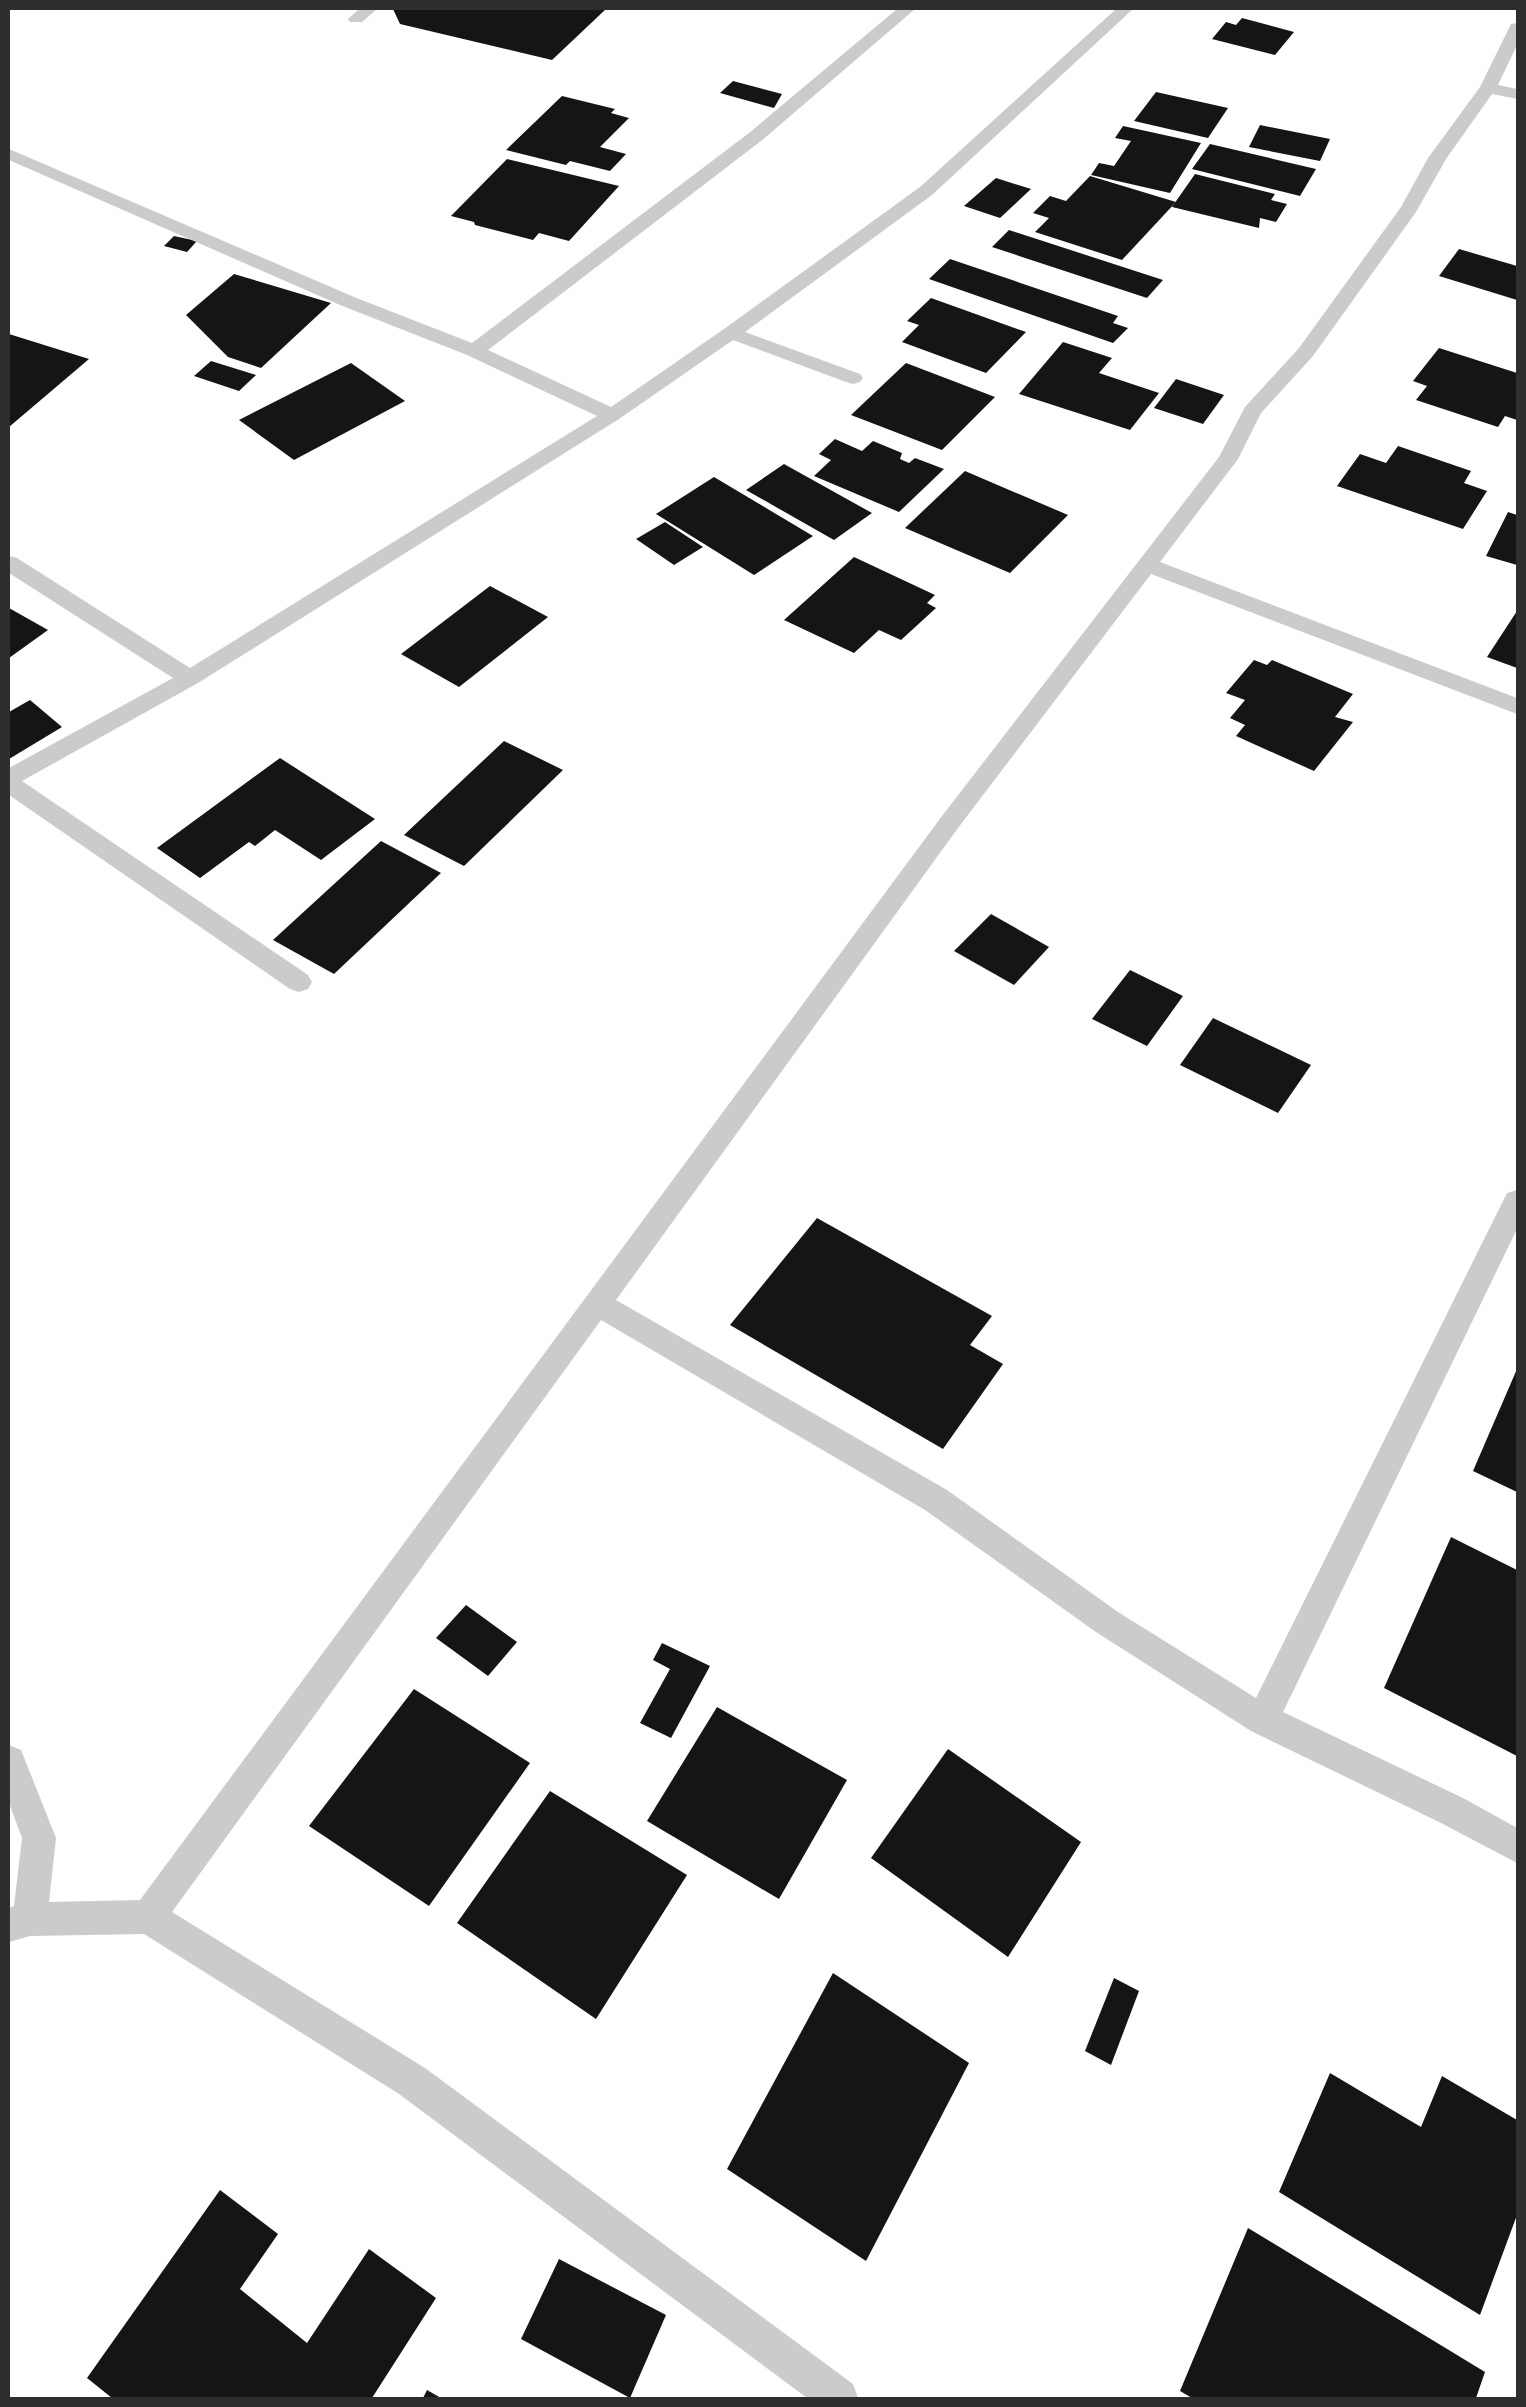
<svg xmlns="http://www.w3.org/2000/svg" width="1526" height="2407" viewBox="0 0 1526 2407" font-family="Raleway,sans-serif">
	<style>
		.building { fill: #151515 }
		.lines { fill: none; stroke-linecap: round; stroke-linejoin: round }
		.minor { fill: #cbcbcb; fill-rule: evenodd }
	</style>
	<rect width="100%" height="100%" fill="#fff"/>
	<!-- building -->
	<g class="building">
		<path d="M393,9H606L552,60L400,24Z"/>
		<path d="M1242,18L1294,32L1275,55L1212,39L1226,22L1236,25Z"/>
		<path d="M733,81L782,94L774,108L720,93Z"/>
		<path d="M1156,92L1228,108L1208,138L1134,121Z"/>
		<path d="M562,96L615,109L611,113L629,118L600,147L626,154L610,171L570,161L566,165L506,150Z"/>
		<path d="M1260,125L1330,139L1320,161L1249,147Z"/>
		<path d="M1123,126L1201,143L1170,193L1091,175L1099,163L1114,166L1131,141L1115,138Z"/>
		<path d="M1210,144L1316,169L1300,196L1192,169Z"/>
		<path d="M507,159L619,186L569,241L539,233L533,240L475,225L474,222L451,216Z"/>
		<path d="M1195,174L1275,194L1271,200L1287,204L1276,222L1260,218L1259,228L1172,207Z"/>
		<path d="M1090,176L1176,202L1122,260L1035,232L1049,218L1033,213L1050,196L1066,201Z"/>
		<path d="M996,178L1031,189L1000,218L964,206Z"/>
		<path d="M1009,230L1163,280L1147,298L992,247Z"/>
		<path d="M174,236L197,241L187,252L164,246Z"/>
		<path d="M1459,249L1517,266V300L1439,276Z"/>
		<path d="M950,259L1118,316L1113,323L1128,328L1113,343L929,279Z"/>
		<path d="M234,274L331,303L261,368L228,357L186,315Z"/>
		<path d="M931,298L1026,332L986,373L902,342L919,325L907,321Z"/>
		<path d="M9,334L89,359L9,427Z"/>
		<path d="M1063,342L1112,358L1099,373L1159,393L1130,430L1019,394Z"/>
		<path d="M1439,348L1517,373V420L1505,416L1498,427L1416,400L1427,386L1413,381Z"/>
		<path d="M211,361L256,375L239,391L194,376Z"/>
		<path d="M351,363L405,401L294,460L239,420Z"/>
		<path d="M906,363L995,397L942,450L851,415Z"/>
		<path d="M1176,379L1224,395L1203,424L1154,408Z"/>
		<path d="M835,439L862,451L873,441L902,453L900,459L909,463L915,458L944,469L899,512L814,476L831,460L819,454Z"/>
		<path d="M1398,446L1471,471L1464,483L1487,491L1463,529L1337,486L1360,454L1386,463Z"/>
		<path d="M784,464L872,513L834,540L746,490Z"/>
		<path d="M965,471L1068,515L1010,573L905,528Z"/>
		<path d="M714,477L813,536L754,575L656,514Z"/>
		<path d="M1508,512L1517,515V565L1486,556Z"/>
		<path d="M665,522L703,547L674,565L636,539Z"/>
		<path d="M854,557L935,595L927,603L936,608L901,640L879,630L854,653L784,620Z"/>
		<path d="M490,586L548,617L459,687L401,654Z"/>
		<path d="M9,608L48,630L9,658Z"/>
		<path d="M1517,611V668L1487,657Z"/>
		<path d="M1254,660L1267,665L1272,660L1353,694L1335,717L1353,722L1314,771L1236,736L1245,725L1230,718L1245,700L1226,693Z"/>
		<path d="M30,700L62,727L9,759V712Z"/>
		<path d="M504,741L563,770L464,866L404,835Z"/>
		<path d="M280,758L375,819L321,860L275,830L255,846L249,842L200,878L157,848Z"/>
		<path d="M381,841L441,873L334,974L273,940Z"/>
		<path d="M991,914L1049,947L1014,985L954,951Z"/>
		<path d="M1130,970L1183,996L1147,1046L1092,1019Z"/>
		<path d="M1213,1018L1311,1065L1278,1113L1180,1065Z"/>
		<path d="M817,1218L992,1316L970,1345L1003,1364L943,1449L730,1325Z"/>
		<path d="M1517,1369V1492L1473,1471Z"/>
		<path d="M1451,1537L1517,1570V1756L1384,1688Z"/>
		<path d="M466,1605L517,1642L488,1676L436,1638Z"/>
		<path d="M662,1643L710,1666L671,1738L640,1723L670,1669L653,1660Z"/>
		<path d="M414,1689L530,1763L429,1906L309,1826Z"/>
		<path d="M717,1707L847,1780L779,1899L647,1821Z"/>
		<path d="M948,1749L1081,1842L1008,1957L871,1858Z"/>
		<path d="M550,1791L687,1875L596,2019L457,1923Z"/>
		<path d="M833,1973L969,2063L866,2261L727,2169Z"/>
		<path d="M1114,1978L1139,1991L1111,2065L1085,2051Z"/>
		<path d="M1330,2073L1421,2127L1442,2076L1517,2120V2215L1480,2315L1279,2192Z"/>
		<path d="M220,2190L278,2234L240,2289L307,2343L369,2249L436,2298L372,2398H112L87,2378Z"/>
		<path d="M1248,2228L1485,2372L1476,2398H1192L1180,2391Z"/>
		<path d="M559,2259L666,2315L630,2398L521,2339Z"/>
		<path d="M427,2390L441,2398H423Z"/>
	</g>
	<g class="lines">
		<!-- minor -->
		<g class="minor">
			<path d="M359,9H377L362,22H350L348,19Z"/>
			<path d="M897,9H915L761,141L488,350L611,407L724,329L920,187L1116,9H1133L932,195L745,332L860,374L863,378L860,382L853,384L846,382L733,340L619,419L198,683L22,781L308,975L312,982L308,989L299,992L290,989L9,795V768L173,678L9,573V556L17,558L190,668L597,416L467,355L340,305L9,160V149L354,297L472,343L749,133Z"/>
			<path d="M1517,23V45L1498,85L1517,89V99L1492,94L1446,159L1416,212L1313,356L1261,413L1238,459L1160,562L1517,698V714L1151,574L958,828L616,1300L947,1490L1118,1612L1256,1698L1507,1193L1517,1190V1229L1283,1712L1465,1799L1517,1828V1863L1441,1823L1251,1731L1096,1632L925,1510L601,1320L172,1912L425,2068L853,2384L858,2398H807L399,2094L144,1934L30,1936L9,1942V1908L14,1906L22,1838L9,1803V1745L21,1750L56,1838L49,1902L140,1900L942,816L1219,457L1245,407L1299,348L1401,207L1428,158L1480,87L1509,28L1511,24Z"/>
		</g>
	</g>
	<!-- border -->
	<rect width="1526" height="2407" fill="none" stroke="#2e2e2e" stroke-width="20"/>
</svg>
